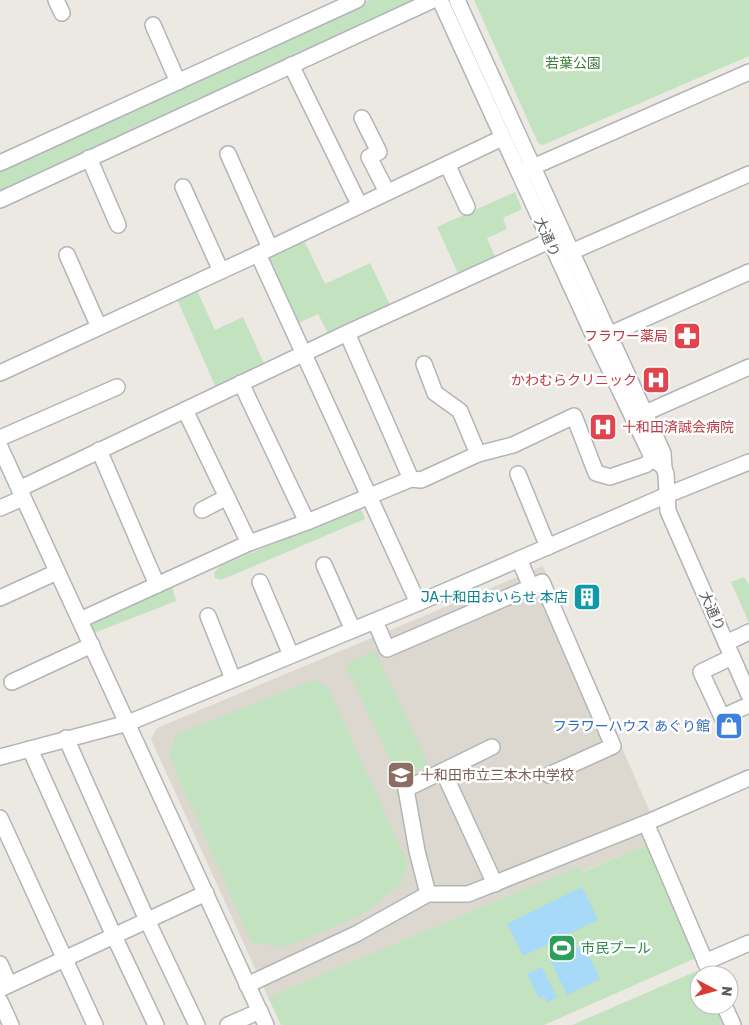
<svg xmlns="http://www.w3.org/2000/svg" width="749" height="1025" viewBox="0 0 749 1025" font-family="Rubik,'Noto Sans JP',sans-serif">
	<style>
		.education { fill: #dcd8d0 }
		.green { fill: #c2e2c0 }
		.water { fill: #a6daf8 }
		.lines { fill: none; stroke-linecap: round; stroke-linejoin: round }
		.minor-casing { stroke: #b2b5b8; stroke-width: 18 }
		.minor { stroke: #fff; stroke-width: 15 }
		.labels { text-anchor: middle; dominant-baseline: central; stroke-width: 5; stroke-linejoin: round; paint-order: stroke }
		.park-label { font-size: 14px; fill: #3c803b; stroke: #fff }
		.street-label { font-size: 14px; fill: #5a5e61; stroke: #fff }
		.health-label { font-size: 14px; fill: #be3a42; stroke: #fff; text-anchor: end }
		.culture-label { font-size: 14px; fill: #0d838f; stroke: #fff; text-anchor: end }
		.shop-label { font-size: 14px; fill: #366cbe; stroke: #fff; text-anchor: end }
		.education-label { font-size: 14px; fill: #785e54; stroke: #fff; text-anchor: start }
		.leisure-label { font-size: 14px; fill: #27864d; stroke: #fff; text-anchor: start }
	</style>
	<rect width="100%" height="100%" fill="#ece9e2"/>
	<!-- education -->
	<path class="education" d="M543,566L650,812L636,818L646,845L582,872L579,866L268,997L151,739L157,728Z"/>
	<!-- green -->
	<g class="green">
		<path d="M369,0H420L0,194V168Z"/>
		<path d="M474,0H749V56L543,145L538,143Z"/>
		<path d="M515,192L522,209L503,218L507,229L487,238L495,257L458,273L437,227Z"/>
		<path d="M303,238L325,284L370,263L391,307L329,336L318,314L295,325L263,257Z"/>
		<path d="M196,288L215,330L243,317L265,366L216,388L176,297Z"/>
		<path d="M360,507L365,519L221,580L215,578L214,573L220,566Z"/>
		<path d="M744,577L749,585V623L731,582Z"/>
		<path d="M171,582L176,601L94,633L89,624Z"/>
		<path d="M375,650L429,765L399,779L345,665Z"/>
		<path d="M316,679L329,689L408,864L400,885L361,915L286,947L252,943L169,756L176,735Z"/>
		<path d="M646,845L698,957L544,1025H281L268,997L579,866L583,872Z"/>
		<path d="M699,970L701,975H699V1005H715L724,1025H572Z"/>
	</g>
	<!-- water -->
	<g class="water">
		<path d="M582,887L598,920L523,956L507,924Z"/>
		<path d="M584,945L600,979L567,995L551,961Z"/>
		<path d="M542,967L557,998L547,1002L544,996L539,998L527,974Z"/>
	</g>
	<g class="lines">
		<!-- minor casing -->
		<g class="minor-casing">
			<g id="minor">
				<path d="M56,0L62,13"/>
				<path d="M440,0L596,341L653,459L661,465"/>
				<path d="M457,0L663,453L664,468L666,474L668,511L749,695"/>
				<path d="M153,25L178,82"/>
				<path d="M291,65L359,204"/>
				<path d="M362,118L379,152L369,157L387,192"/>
				<path d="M228,154L270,248"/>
				<path d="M89,158L118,225"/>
				<path d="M0,163L357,0"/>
				<path d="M447,164L467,207"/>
				<path d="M526,170L749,72"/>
				<path d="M183,187L221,271"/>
				<path d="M0,200L433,0"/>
				<path d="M571,252L749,174"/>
				<path d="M258,254L418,603"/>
				<path d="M67,255L99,327"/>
				<path d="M347,333L411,479"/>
				<path d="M608,335L749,272"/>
				<path d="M424,364L435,393L460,411L478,454"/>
				<path d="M0,373L258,254L502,138"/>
				<path d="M241,383L307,522"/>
				<path d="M185,410L249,543"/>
				<path d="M645,413L749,367"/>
				<path d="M0,438L117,387"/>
				<path d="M0,447L266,1025"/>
				<path d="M99,450L157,585"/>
				<path d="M518,474L548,547"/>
				<path d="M19,489L347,333L549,241"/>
				<path d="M0,508L23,498"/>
				<path d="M202,510L227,497"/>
				<path d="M324,565L353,630"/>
				<path d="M260,582L291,655"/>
				<path d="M531,587L542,582L613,746L549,775"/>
				<path d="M0,598L57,572"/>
				<path d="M208,616L233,679"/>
				<path d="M80,620L249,543L307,522L411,479L421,480L478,454L513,445L574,416L596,473L610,477L645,465L653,459"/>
				<path d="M375,621L387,649L531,587L519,559"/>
				<path d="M726,643L749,632"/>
				<path d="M732,657L701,672L722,717L749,705"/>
				<path d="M12,682L92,645"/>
				<path d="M66,738L147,920L197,1025"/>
				<path d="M30,749L114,936L156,1025"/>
				<path d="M0,757L128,723L418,603L667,495L749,462"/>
				<path d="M443,771L495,884"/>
				<path d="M0,818L95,1025"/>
				<path d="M428,894L417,851L406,789L492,747"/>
				<path d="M705,962L749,943"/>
				<path d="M0,964L9,984"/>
				<path d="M711,975L646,823L749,778"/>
				<path d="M247,985L356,934L428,894H468L646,823"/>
				<path d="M0,989L206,893"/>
				<path d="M0,1001L11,1025"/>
				<path d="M724,1005L733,1025"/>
				<path d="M228,1025L260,1011"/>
			</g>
		</g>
		<!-- minor -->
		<use href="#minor" class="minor"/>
	</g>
	<!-- icons -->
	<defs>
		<g id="pharmacy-square" transform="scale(1.4375)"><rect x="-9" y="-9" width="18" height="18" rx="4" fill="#e0444e" stroke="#fff"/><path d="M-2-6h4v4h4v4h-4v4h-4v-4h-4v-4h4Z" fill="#fff"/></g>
		<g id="hospital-square" transform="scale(1.4375)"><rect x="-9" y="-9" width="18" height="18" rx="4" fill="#e0444e" stroke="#fff"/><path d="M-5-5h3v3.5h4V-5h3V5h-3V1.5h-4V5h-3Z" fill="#fff"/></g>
		<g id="building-square" transform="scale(1.4375)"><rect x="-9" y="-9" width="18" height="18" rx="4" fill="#0f9aa8" stroke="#fff"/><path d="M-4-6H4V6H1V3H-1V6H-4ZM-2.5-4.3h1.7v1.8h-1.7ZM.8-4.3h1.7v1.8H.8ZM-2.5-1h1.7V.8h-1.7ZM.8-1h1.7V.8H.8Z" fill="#fff"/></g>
		<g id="shop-square" transform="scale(1.4375)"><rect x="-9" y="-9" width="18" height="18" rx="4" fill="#3f7fe0" stroke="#fff"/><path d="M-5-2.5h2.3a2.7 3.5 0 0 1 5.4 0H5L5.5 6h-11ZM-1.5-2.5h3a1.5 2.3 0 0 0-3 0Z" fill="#fff"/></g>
		<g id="school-square" transform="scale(1.4375)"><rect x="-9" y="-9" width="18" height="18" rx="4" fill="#8d6e63" stroke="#fff"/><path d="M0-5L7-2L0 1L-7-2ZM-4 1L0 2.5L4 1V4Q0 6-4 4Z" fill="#fff"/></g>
		<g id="stadium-square" transform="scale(1.4375)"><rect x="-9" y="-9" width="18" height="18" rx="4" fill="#2e9e5b" stroke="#fff"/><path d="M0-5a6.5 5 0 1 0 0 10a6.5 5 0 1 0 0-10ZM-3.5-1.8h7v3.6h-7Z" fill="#fff"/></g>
	</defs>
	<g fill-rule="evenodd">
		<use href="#pharmacy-square" x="687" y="336"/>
		<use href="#hospital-square" x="656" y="380"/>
		<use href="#hospital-square" x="603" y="427"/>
		<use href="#building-square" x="587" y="597"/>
		<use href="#shop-square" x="729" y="726"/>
		<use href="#school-square" x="401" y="775"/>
		<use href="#stadium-square" x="562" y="948"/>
	</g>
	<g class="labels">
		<!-- park labels -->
		<g class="park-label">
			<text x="573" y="63">若葉公園</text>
		</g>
		<!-- street labels -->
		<g class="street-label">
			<text transform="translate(547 237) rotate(66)">大通り</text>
			<text transform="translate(712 611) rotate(66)">大通り</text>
		</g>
		<!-- health labels -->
		<g class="health-label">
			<text x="668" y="336">フラワー薬局</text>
			<text x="637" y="380">かわむらクリニック</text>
			<text x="622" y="427" text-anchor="start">十和田済誠会病院</text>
		</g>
		<!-- culture labels -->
		<g class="culture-label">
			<text x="568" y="597">JA十和田おいらせ 本店</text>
		</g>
		<!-- shop labels -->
		<g class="shop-label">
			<text x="710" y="726">フラワーハウス あぐり館</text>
		</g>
		<!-- education labels -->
		<g class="education-label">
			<text x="420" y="775">十和田市立三本木中学校</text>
		</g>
		<!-- leisure labels -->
		<g class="leisure-label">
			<text x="581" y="948">市民プール</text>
		</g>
	</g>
	<!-- north arrow -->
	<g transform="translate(714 990) rotate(96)"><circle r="24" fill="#ffffff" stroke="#bdbfc0"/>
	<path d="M0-4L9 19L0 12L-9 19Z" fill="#da3b39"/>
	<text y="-8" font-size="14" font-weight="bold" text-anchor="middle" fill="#5a5e61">N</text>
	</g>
</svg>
